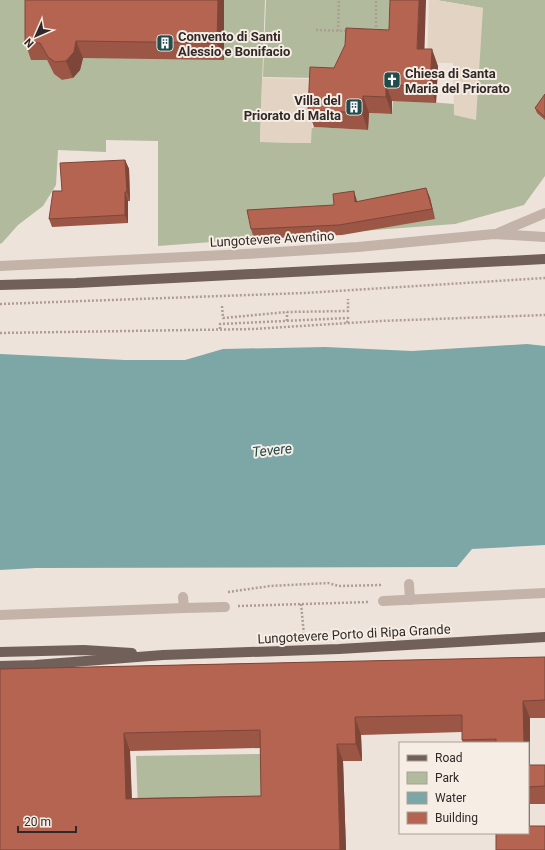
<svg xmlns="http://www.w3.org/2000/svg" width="545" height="850" viewBox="0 0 545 850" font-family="Roboto,sans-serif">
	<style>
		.green { fill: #b1ba9c }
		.plaza { fill: #e3d3c3 }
		.water { fill: #7da6a6 }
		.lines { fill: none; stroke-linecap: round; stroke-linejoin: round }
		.path { stroke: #af9d92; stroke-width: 2.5; stroke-dasharray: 2 2; stroke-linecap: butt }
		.service { stroke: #c3b3a8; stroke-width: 10 }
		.primary { stroke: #71605a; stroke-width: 10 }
		.wall { fill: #9b5645; fill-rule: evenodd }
		.shaded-wall { fill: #7e4638 }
		.building { fill: #b46450; stroke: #7e4638; fill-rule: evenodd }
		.labels { text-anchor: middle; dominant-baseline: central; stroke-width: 4; stroke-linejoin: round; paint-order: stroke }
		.poi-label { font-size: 13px; font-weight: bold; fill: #312927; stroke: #f6ede5; text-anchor: start }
		.street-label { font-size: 13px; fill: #312927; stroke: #f6ede5 }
		.water-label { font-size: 14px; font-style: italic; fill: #224b4c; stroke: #f6ede5 }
	</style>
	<rect width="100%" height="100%" fill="#ede3da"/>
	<!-- green -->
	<g class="green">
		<path d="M0,0H32L47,60L54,74L62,80L73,78L83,58L224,0H265L260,142L311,143V129L314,127L368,130L369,113L392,114L393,99L454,104V115L483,8L436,0H429H545V176L524,205L455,224L158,246V141L106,140V152L58,150L56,185L43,206L18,225L2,243L0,244Z"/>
		<path d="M266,0H396L394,45L350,66L315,78L263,77Z"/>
		<path d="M260,754L261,808L138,810L136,756Z"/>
	</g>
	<!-- plaza -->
	<g class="plaza">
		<path d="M429,0H436L483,8L476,120L454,115L453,63H427Z"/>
		<path d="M262,78L314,79L311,143L260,142Z"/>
	</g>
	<!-- water -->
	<path class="water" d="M527,344L545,346V545L472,549L457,567L36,568L0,570V354L125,360H185L223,349L325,347L412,351Z"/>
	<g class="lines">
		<!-- path -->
		<g class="path">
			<path d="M316,30L349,31"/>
			<path d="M338,31L339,0"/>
			<path d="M376,31V0"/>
			<path d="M0,304L304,293L545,278"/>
			<path d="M222,306L223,318L287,312L348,311V299"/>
			<path d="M287,321V312"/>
			<path d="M220,329V324L348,318L347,323"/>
			<path d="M0,333L254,329L380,321L545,315"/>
			<path d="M228,592L270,586L328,583L339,586L382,585"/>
			<path d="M301,604L304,635"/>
			<path d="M238,606L369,602"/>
		</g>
		<!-- service -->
		<g class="service">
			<path d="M498,233L545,213"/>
			<path d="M0,266L246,254L358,247L494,234L545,237"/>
			<path d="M409,584L410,600"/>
			<path d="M383,601L545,593"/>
			<path d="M184,608L225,607"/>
			<path d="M0,615L184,608L183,597"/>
		</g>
		<!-- primary -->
		<g class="primary">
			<path d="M0,285L76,283L545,259"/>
			<path d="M0,652L84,650L132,653"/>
			<path d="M0,666L35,665L163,655L339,649L545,637"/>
		</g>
	</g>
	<!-- wall -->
	<g class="wall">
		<path d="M224,0V60L83,58L80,70L73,78L62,80L54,74L47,60H31L25,42Z"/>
		<path d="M424,49L438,66L436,103L392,101V114L369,113L368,130L314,127L308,110L334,68Z"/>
		<path d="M545,94V120L537,113L535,108Z"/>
		<path d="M125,160L129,169L130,201H128V223L52,227L49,219L62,191Z"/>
		<path d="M426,188L430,198L435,219L342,235L254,239L251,229L357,202Z"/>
		<path d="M545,657V718H530V765H545V804H530V826L528,833V743H463L462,740V732L361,735L362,761H343L346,850H0V669ZM260,748L261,796L132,798L130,751Z"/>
	</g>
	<!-- shaded-wall -->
	<g class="shaded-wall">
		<path d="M218,0H224V60L217,43Z"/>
		<path d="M419,0H426L424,65L417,49Z"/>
		<path d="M76,41L83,58L80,70L73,78L66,61Z"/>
		<path d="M432,49L438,66L436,103L430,86Z"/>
		<path d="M386,85L392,101V114L386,97Z"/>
		<path d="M363,96L369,113L368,130L362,113Z"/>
		<path d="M125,160L129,169L130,201L127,192Z"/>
		<path d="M426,188L430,198L435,219L432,209Z"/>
		<path d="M354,191L357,201L358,212L355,202Z"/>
		<path d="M125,192L128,201V223L125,215Z"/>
		<path d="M523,701L530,718V782L528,777V743H524Z"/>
		<path d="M355,717L361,735L362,761L356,744Z"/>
		<path d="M124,733L130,751L132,816L126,799Z"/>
		<path d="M337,744L343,761L346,850H340Z"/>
		<path d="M528,798L530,804V844L528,833Z"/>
	</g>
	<!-- building -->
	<g class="building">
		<path d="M25,0H218L217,43L76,41L74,52L66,61L55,62L48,57L40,43L25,42Z"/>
		<path d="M390,0H419L417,49H432L430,86L386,85V97L363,96L362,113L308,110L310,67L334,68L345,45L346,28L389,30Z"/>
		<path d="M545,94V117L535,108Z"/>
		<path d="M125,160L127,192H125V215L49,219L53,191H62L60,163Z"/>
		<path d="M426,188L432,209L339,225L251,229L247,210L334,205L333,194L354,191L355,202Z"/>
		<path d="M545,657V700L523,701L524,743H496V739L462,740V715L355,717L356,744H337L340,850H0V669ZM260,730L261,796L126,799L124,733Z"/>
		<path d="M528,765H545V786L528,787Z"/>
		<path d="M528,826H545V850H496V833H528Z"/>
	</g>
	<!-- icons -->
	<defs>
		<g id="building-square" transform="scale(0.9)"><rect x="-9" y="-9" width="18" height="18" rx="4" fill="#224b4c" stroke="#f6ede5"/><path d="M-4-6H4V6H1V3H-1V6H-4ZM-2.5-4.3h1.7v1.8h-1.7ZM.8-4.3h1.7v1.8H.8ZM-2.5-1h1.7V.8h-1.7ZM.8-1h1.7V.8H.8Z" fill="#fff"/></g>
		<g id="church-square" transform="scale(0.9)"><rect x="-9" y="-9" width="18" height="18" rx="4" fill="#224b4c" stroke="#f6ede5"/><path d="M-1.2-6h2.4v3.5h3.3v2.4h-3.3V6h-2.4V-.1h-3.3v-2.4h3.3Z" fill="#fff"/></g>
	</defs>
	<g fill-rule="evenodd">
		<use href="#building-square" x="165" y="43"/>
		<use href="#church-square" x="392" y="80"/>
		<use href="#building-square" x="354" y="107"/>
	</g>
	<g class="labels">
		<!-- poi labels -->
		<g class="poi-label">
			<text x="178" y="36">Convento di Santi<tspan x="178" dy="15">Alessio e Bonifacio</tspan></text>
			<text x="405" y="73">Chiesa di Santa<tspan x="405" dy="15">Maria del Priorato</tspan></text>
			<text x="341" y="100" text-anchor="end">Villa del<tspan x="341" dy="15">Priorato di Malta</tspan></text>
		</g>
		<!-- street labels -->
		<g class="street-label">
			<text transform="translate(272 239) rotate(-3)">Lungotevere Aventino</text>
			<text transform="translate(354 634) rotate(-3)">Lungotevere Porto di Ripa Grande</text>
		</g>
		<!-- water labels -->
		<g class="water-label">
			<text transform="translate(272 450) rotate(-6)">Tevere</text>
		</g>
	</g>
	<!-- legend -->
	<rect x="399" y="742" width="130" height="92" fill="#f6ede5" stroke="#a79f99"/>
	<rect x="407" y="755" width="20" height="6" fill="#71605a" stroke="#a79f99"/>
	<text x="435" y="762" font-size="12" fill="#312927">Road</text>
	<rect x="407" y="772" width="20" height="12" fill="#b1ba9c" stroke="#a79f99"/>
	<text x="435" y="782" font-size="12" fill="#312927">Park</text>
	<rect x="407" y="792" width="20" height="12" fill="#7da6a6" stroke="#a79f99"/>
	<text x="435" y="802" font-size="12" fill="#312927">Water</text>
	<rect x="407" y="812" width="20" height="12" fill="#b46450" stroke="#a79f99"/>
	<text x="435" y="822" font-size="12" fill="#312927">Building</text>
	<!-- north arrow -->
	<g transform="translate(36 36) rotate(225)" stroke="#f6ede5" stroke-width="3" paint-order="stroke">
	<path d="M0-3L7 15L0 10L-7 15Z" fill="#312927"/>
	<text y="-6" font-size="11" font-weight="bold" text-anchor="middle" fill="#312927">N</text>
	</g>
	<!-- scale -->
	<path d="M18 826v6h58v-6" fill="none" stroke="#312927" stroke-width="2"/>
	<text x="24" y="826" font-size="12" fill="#312927" stroke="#f6ede5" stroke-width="3" paint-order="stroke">20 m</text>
</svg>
